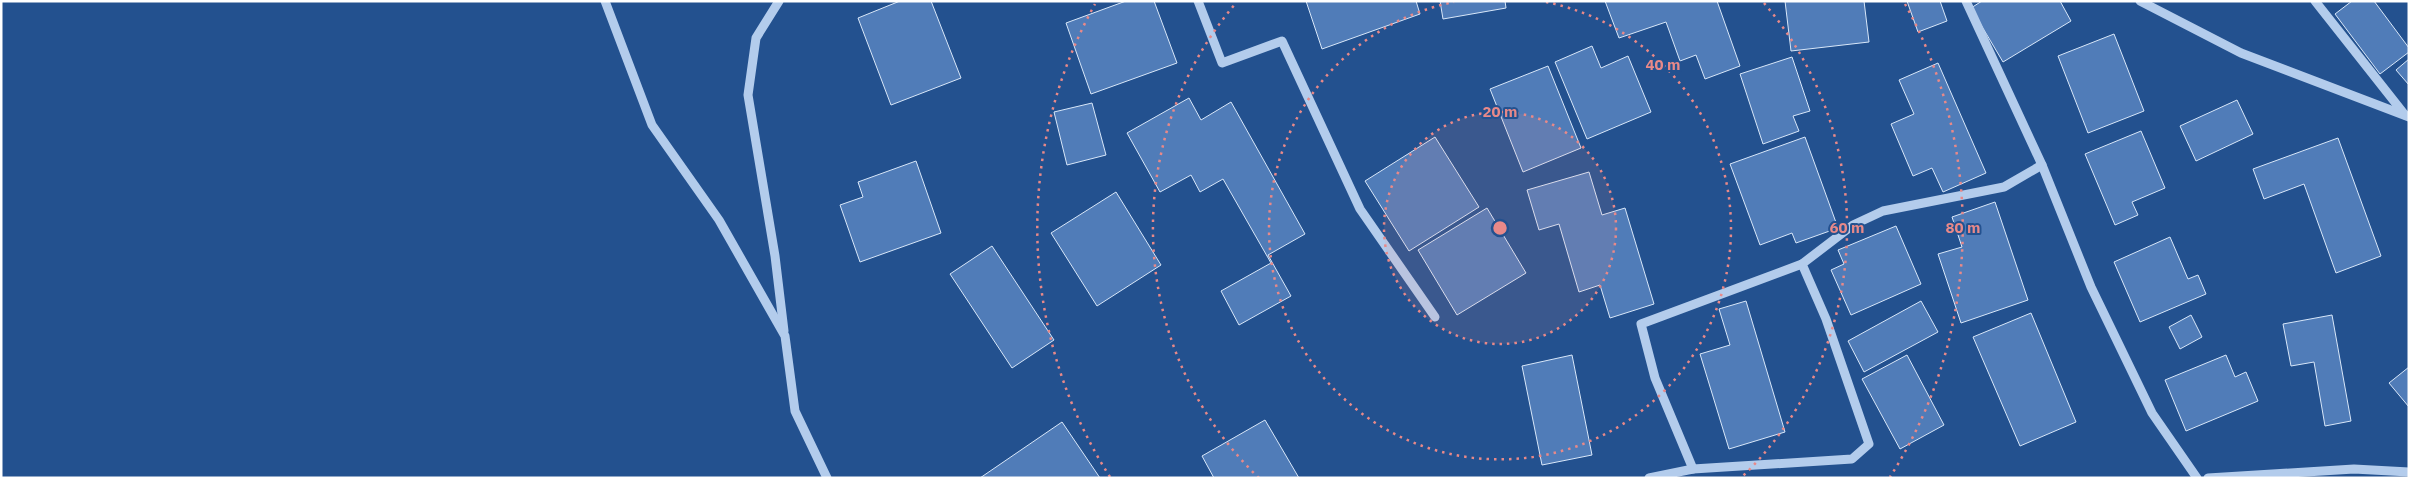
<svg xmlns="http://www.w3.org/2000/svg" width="2410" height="479" viewBox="0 0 2410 479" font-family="'IBM Plex Sans',sans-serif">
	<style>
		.building { fill: #507cb8; stroke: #d8e7f9 }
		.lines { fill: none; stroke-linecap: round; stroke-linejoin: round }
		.minor { stroke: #b3ccec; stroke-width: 9 }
		.ring { fill: none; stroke: #e88989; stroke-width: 2.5; stroke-dasharray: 2.5 5 }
		.centre { fill: #e88989; stroke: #23518f; stroke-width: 2.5 }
		.ring-label { font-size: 15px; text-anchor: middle; font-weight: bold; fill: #e88989; stroke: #23518f; stroke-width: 4; stroke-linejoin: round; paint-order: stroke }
	</style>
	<rect width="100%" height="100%" fill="#23518f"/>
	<!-- building -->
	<g class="building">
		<path d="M900,1H931L961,78L891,105L858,18Z"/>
		<path d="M1126,1H1154L1177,63L1091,94L1066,23Z"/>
		<path d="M1306,1H1416L1420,14L1322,49Z"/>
		<path d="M1440,1H1505L1506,8L1443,19Z"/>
		<path d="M1605,1H1717L1740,66L1705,79L1696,55L1680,61L1666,22L1619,38Z"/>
		<path d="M1785,1H1864L1869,42L1791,51Z"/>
		<path d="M1907,1H1940L1947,21L1918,32Z"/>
		<path d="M1982,1H2060L2071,21L2003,62L1971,8Z"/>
		<path d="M2352,1H2374L2409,48V52L2380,74L2335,14Z"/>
		<path d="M2114,34L2144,111L2088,133L2058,56Z"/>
		<path d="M1592,46L1601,68L1628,56L1651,112L1587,139L1555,62Z"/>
		<path d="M1792,57L1810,111L1793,116L1799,131L1763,144L1740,74Z"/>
		<path d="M2409,59V85L2396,70Z"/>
		<path d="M1938,63L1986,173L1943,192L1932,168L1913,176L1891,124L1914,114L1899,80Z"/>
		<path d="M1548,66L1581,148L1523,172L1490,89Z"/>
		<path d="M1189,98L1201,120L1231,102L1305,234L1268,255L1291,296L1239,325L1221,291L1271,263L1223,179L1200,192L1191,175L1160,192L1127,133Z"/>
		<path d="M2237,100L2253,134L2196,161L2180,126Z"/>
		<path d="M1092,103L1106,155L1067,165L1054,112Z"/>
		<path d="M2141,131L2165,188L2132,202L2138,215L2115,225L2085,154Z"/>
		<path d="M1435,137L1479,207L1409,251L1365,181Z"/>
		<path d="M1805,137L1838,228L1796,243L1792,233L1760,245L1730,164Z"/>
		<path d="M2338,138L2381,256L2336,273L2304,184L2264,199L2253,169Z"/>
		<path d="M916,161L941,233L860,262L840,205L863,197L858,182Z"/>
		<path d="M1589,172L1602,215L1625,208L1654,304L1610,318L1600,285L1579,292L1559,224L1539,230L1527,190Z"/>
		<path d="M1116,192L1161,265L1097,306L1051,233Z"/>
		<path d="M1995,202L2028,300L1961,323L1938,254L1962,247L1952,217Z"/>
		<path d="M1487,208L1526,273L1457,315L1418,250Z"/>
		<path d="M1896,226L1921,284L1851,315L1831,270L1844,264L1838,250Z"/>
		<path d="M2170,237L2188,279L2198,275L2206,294L2140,322L2114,262Z"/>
		<path d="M992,246L1054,340L1012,368L950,274Z"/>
		<path d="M1746,301L1785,432L1729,449L1700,354L1730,345L1719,309Z"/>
		<path d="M1921,301L1938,332L1864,372L1848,341Z"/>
		<path d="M2031,313L2076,422L2020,446L1973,337Z"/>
		<path d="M2191,315L2202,337L2180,349L2169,327Z"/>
		<path d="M2332,315L2351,421L2325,426L2314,362L2291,366L2283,324Z"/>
		<path d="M1572,355L1592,455L1542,465L1522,366Z"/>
		<path d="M1907,355L1944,425L1900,449L1862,379Z"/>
		<path d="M2226,355L2235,377L2246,372L2258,401L2186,431L2165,380Z"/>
		<path d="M2409,367V407L2389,383Z"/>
		<path d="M1265,420L1299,478H1214L1202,456Z"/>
		<path d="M1062,422L1100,478H980Z"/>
	</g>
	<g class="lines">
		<!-- minor -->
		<g class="minor">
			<path d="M605,1L652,125L719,220L785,336L795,411L827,478"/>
			<path d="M779,1L756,38L748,95L775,256L784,331"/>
			<path d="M1198,1L1222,63L1282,41L1360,209L1435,317"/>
			<path d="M1966,1L2042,165L2091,287L2152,413L2197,478"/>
			<path d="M2140,1L2241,53L2409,117"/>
			<path d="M2315,1L2405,115"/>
			<path d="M1693,469L1655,378L1641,324L1802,264"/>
			<path d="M1649,478L1693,469L1852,459L1869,444L1826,319L1802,264L1853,225L1883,211L2004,187L2042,165"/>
			<path d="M2208,478L2354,469L2409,472"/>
		</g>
	</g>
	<!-- distance rings -->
	<circle cx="1500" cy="228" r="116" fill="#e88989" fill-opacity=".12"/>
	<g class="ring">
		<circle cx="1500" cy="228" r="116"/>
		<path d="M1546 2A231 231 0 1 1 1454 2"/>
		<path d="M1259 478A347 347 0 0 1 1236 3M1764 3A347 347 0 0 1 1741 478"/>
		<path d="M1110 477A463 463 0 0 1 1095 4M1905 4A463 463 0 0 1 1890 477"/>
	</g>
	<circle cx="1500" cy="228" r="8" class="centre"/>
	<g class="ring-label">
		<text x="1663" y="70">40 m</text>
		<text x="1500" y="117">20 m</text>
		<text x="1847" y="233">60 m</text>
		<text x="1963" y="233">80 m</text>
	</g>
	<!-- border -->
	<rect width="2410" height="479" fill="none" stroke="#ffffff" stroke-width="5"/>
</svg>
